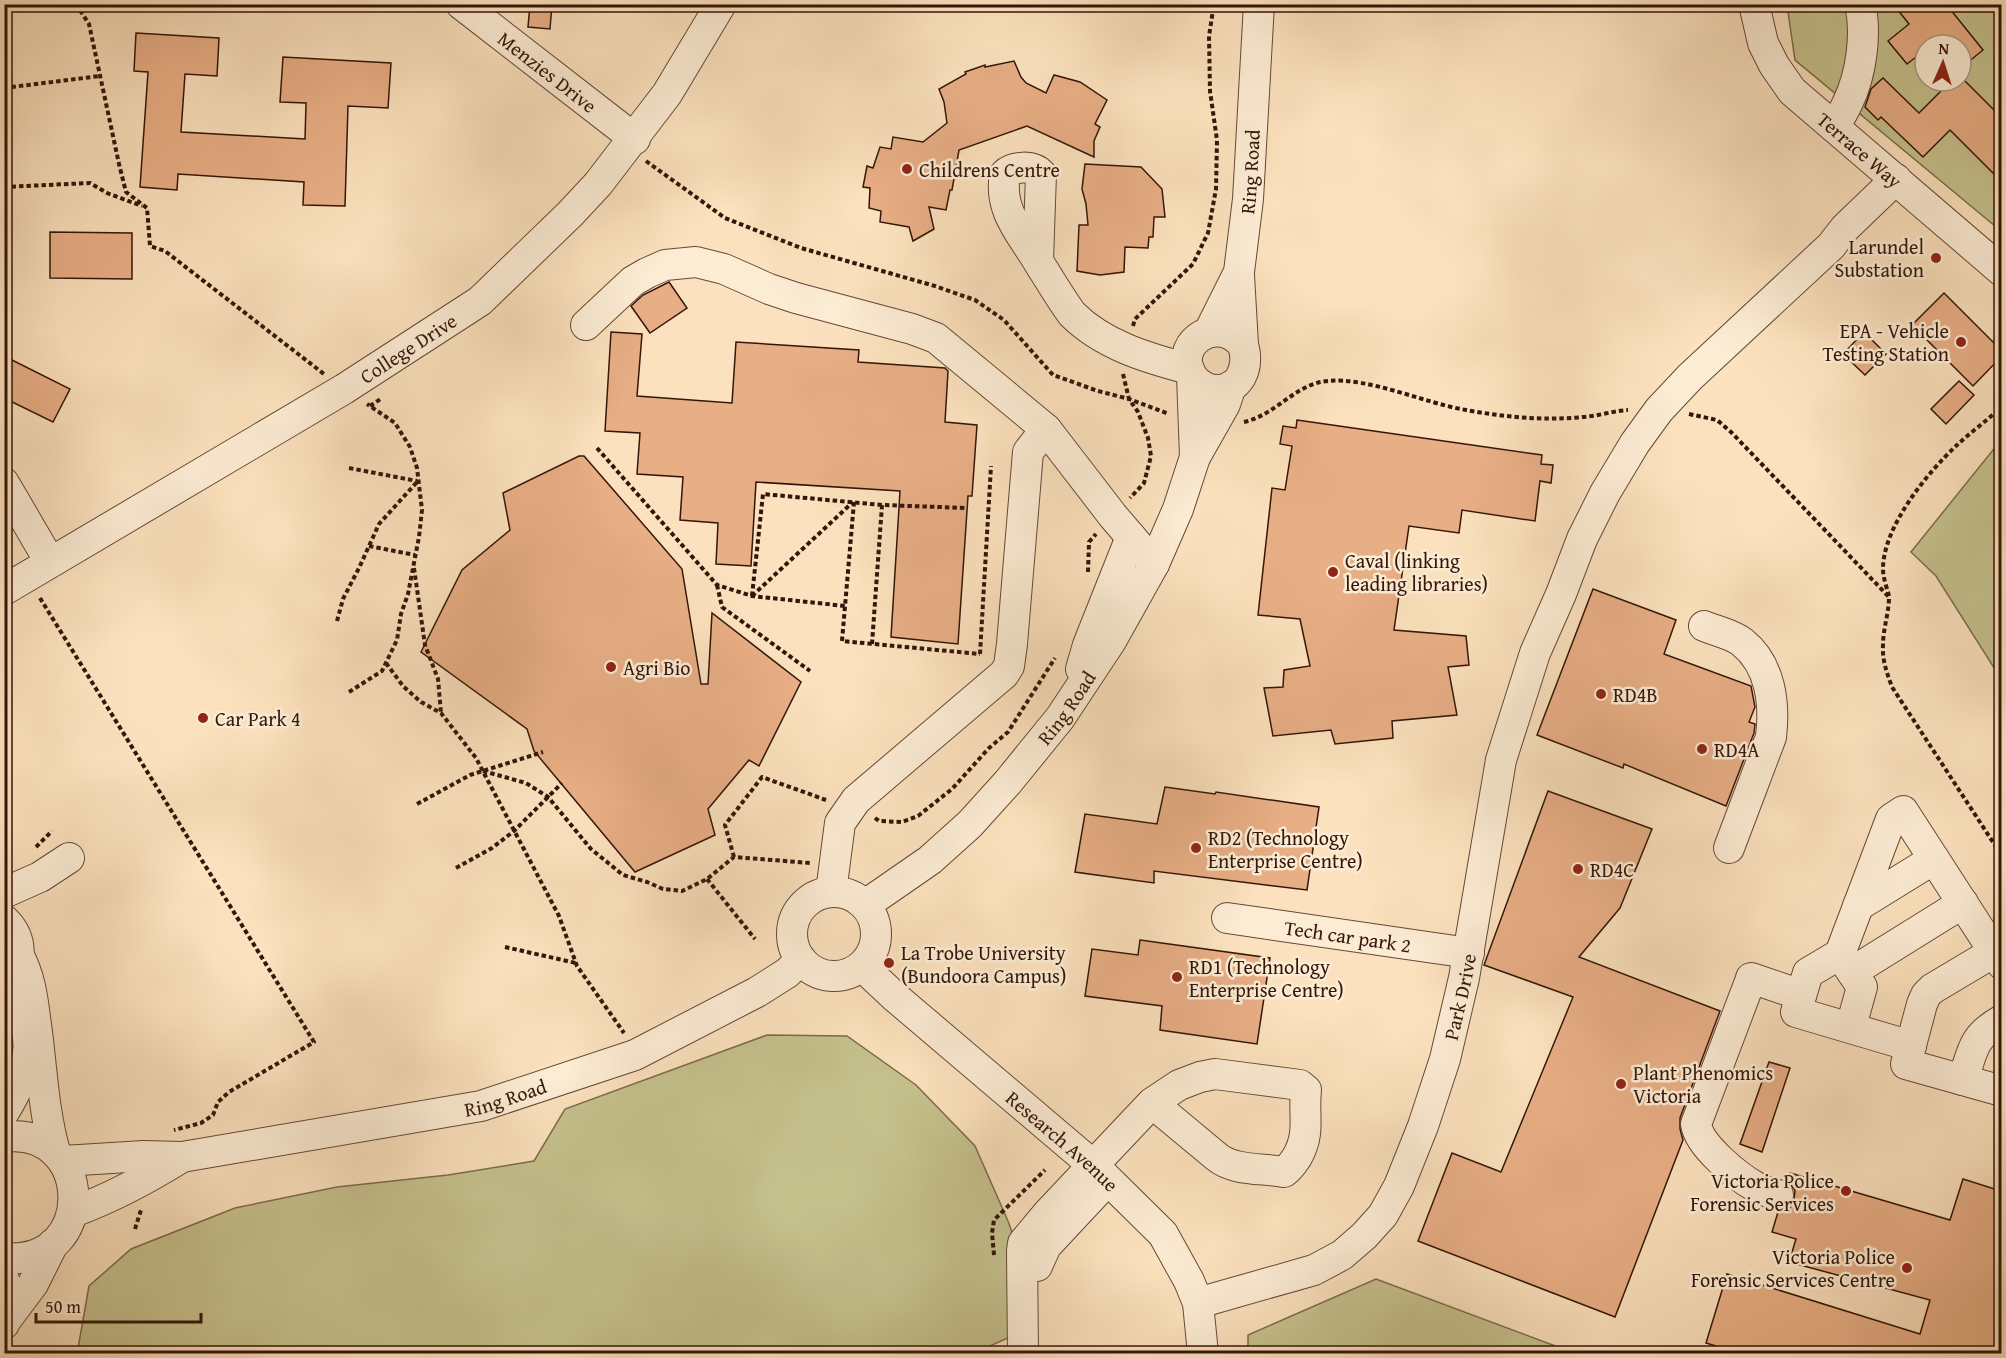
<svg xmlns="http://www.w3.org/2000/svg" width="2006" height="1358" viewBox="0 0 2006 1358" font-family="'Gentium Book Plus',serif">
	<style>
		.green { fill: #c5c18d; stroke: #7c6b4b; stroke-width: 1.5; fill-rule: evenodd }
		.building { fill: #e8ae85; stroke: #341509; stroke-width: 1.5 }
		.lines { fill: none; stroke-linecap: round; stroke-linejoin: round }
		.minor-casing { stroke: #664836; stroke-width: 32 }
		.path { stroke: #341509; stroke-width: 4; stroke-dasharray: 4.5 3; stroke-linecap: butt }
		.minor { stroke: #fcecd4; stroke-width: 30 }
		.poi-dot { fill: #8f2418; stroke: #fcecd4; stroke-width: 2 }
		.labels { text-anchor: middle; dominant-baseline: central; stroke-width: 5; stroke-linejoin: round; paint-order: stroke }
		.street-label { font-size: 20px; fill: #341509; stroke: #fcecd4 }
		.poi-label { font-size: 20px; fill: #341509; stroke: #fcecd4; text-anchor: start }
	</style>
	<rect width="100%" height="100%" fill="#fbe1bd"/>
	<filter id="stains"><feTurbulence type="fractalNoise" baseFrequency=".00333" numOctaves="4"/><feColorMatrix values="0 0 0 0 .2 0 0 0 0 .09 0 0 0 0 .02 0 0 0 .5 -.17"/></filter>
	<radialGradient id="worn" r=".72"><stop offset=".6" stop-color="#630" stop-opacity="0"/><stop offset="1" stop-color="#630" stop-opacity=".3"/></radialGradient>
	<!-- green -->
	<g class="green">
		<path d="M1787,5H2001V231L1795,60ZM1925,45H1961V81H1925Z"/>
		<path d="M2001,440L2002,441L2001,679L1936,576L1911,552Z"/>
		<path d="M767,1035L847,1036L916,1085L975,1146L1008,1221L1030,1282L1008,1338L974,1353L77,1354L89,1286L131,1249L235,1208L337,1187L448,1175L534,1161L565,1109Z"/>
		<path d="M1376,1279L1574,1353H1248V1335Z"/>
	</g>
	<!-- building -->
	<g class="building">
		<path d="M530,4H552L550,29L528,27Z"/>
		<path d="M1893,4H1946L1983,50L1961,68V45H1925V50L1907,64L1888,41L1909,24Z"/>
		<path d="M136,33L219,38L217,76L185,74L181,132L305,139L306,103L280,102L283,57L391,63L388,108L348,106L345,206L303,205L304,182L178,174L177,190L140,187L148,72L134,71Z"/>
		<path d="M1014,61L1021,77L1026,83L1046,93L1054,75L1080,82L1107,100L1095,124L1100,127L1094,141V157L1027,126L959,150L952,190H950L946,210L929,207L934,229L913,241L909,227L880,222L881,211L869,208L870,188L863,187L867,166L873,168L880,147L891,149L893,137L923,142L947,123L944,102L939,89L966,74L965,72L985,65V67Z"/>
		<path d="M1961,77L2001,117V181L1950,130L1923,157L1881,117L1878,120L1865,107L1871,89L1883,78L1919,113L1951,81H1961Z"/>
		<path d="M1085,164L1141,167L1162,189L1165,217H1154L1153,237H1149L1148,248L1125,247L1124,272L1100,275L1077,271L1079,225H1088L1086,204L1082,189Z"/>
		<path d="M50,232L132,233V279L50,278Z"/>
		<path d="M669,282L687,308L650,333L631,306L643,295Z"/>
		<path d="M1944,293L2001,350V357L1973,386L1912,325Z"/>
		<path d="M611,332L642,334L637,396L732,403L736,342L859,350L858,362L945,368L948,371L945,422L977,425L972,496H968L958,644L891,637L900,491L756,482L751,566L716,564L718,523L680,520L683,477L637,474L640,433L605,431Z"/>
		<path d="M1864,332L1886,354L1865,375L1843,354Z"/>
		<path d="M4,356L70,389L53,422L4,398Z"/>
		<path d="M1959,381L1974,395L1946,424L1931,409Z"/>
		<path d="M1297,420L1542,455L1541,464L1553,465L1551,483L1540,481L1535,521L1462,510L1459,533L1409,526L1394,630L1466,636L1469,665L1448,667L1457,715L1392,721L1393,738L1335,744L1331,730L1273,736L1264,688L1283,687L1284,670L1310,666L1300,619L1258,615L1272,488L1285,490L1292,446L1280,444L1283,426L1296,428Z"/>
		<path d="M579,456H584L682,569L701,684H708L712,613L801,682L759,766L749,760L708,809L715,835L635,872L534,751L527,729L421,652L462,570L510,530L503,493Z"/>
		<path d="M1593,589L1676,620L1664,654L1751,686L1755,707L1749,722L1755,724L1754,733L1726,806L1624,764L1623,768L1537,735Z"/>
		<path d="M1165,787L1215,794L1216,792L1319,807L1307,890L1154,871V883L1075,872L1085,814L1157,824Z"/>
		<path d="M1548,791L1652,829L1620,908L1579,957L1720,1011L1680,1118V1129L1683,1140L1615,1317L1418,1241L1452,1153L1501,1172L1573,997L1484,965Z"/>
		<path d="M1140,940L1270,958L1257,1044L1160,1030L1162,1006L1085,996L1092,949L1138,955Z"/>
		<path d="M1769,1062L1790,1068L1762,1152L1740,1144Z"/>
		<path d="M1790,1173L1950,1220L1963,1179L2001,1191V1353H1739L1706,1343L1727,1274L1920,1334L1930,1300L1789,1262L1796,1239L1772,1232L1778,1212L1790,1208L1794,1200L1795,1190L1787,1181Z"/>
	</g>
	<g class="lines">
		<!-- minor casing -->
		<g class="minor-casing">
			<g id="minor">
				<path id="s1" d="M461,4L635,139"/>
				<path id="s2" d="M1754,4L1763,43L1774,65L1792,91L2002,271"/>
				<path d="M1834,127C1839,119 1844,111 1848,102C1861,75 1867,34 1860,4"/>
				<path d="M1038,261L1041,174C1033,165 1013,166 1005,174C998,211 1022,234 1039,263C1050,280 1060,298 1072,314C1103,345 1147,358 1189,369"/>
				<path d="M1239,275L1243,345C1250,367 1240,392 1214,390C1206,389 1199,384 1194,379C1169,348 1215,311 1243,345"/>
				<path d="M586,325L633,281L647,273L665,265L696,262L724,269L769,289L796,298L912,329L936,338L1046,429L1113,516L1154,564"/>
				<path id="s3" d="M1209,332L1239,272L1248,199L1259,4"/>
				<path d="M1192,376L1195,457"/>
				<path d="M4,483L50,562"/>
				<path id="s4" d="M4,590L344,389L480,301L570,214L598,184L667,94L721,4"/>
				<path d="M1704,626C1716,631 1732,634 1742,642C1771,665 1775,704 1771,737L1729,848"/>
				<path d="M1081,669L1088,645L1131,537"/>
				<path d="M831,892L840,823L856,800L1004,674L1009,666L1012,644L1028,452L1046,429"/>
				<circle cx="834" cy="934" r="42"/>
				<path d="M4,893L40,877L69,858"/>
				<path id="s5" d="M865,905L930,860L970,824L1008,782L1060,718L1111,641L1154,564L1178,509L1195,457L1225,404L1231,386"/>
				<path d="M1858,906L1934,859"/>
				<path id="s6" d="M1227,918L1469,953"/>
				<path d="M4,920C20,935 24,956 10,974"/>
				<path d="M1994,952L1932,989L1926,995L1922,1004L1906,1064L2002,1091"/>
				<path d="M19,956C32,981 33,1004 37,1032C42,1072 44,1113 55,1152"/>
				<path d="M1841,956L1862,987L1855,1012"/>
				<path id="s7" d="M862,966L895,997L1094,1166L1163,1234L1189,1281L1198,1303L1203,1354"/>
				<path d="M1852,972L1963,903"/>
				<path d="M1751,978L1801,995"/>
				<path d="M1749,984L1696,1124C1699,1146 1738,1177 1756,1187C1763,1191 1771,1193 1778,1195"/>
				<path d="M4,988C41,1031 32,1067 4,1112"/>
				<path d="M1911,1046L1796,1012L1808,973L1840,954L1891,819L1903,811L2002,964"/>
				<path d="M1963,1080C1973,1050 1972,1037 2002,1020"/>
				<path d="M4,1137C93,1125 100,1266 4,1258"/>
				<path id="s8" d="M63,1161L144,1156L182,1157L481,1106L635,1055L757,992L787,973L801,960"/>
				<path d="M73,1212C111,1198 147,1179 182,1157"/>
				<path d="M1037,1266L1046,1246L1103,1185"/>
				<path d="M4,1280L8,1291L4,1324"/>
				<path id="s9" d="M1198,1303L1314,1270L1342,1255L1364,1236L1383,1215L1399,1186L1423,1126L1445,1059L1464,978L1501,760L1535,653L1561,594L1582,539L1605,493L1635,443L1659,410L1690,377L1831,246L1845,228L1896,179"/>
				<path d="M6,1320L33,1284L53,1244"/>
				<path d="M1023,1354L1022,1251L1023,1243L1048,1213L1152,1103L1179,1085L1200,1077L1215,1074L1300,1085L1306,1090C1303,1115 1311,1133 1297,1157C1293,1163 1290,1168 1284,1172C1262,1168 1234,1171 1217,1157L1152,1103"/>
			</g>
		</g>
		<!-- path -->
		<g class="path">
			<path d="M76,4L89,24L119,164L126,192L147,208L150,246L165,251L324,374"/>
			<path d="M4,13L15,4"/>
			<path d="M4,88L100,76"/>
			<path d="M646,161L725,218L801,248L935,286L975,300L1004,320L1053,375L1098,391L1129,399L1169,414"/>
			<path d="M4,187L90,183L107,193L142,206"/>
			<path d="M1133,326L1135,319L1193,264L1208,233L1216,189L1217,140L1210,91L1209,36L1214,4"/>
			<path d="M1123,374L1129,399L1138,412L1148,438L1151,456L1144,483L1130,498"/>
			<path d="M370,406L382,398"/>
			<path d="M1689,414L1717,420L1731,432L1889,597C1889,613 1883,629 1883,645C1882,660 1887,673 1892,687L2002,856"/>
			<path d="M1244,422C1276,415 1296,383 1328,381C1369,377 1424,403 1466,410C1505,417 1543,421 1583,417C1598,416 1613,411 1628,410"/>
			<path d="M597,448L717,585L752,596L845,606"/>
			<path d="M349,468L417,481"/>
			<path d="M854,502L842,641L980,654"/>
			<path d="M369,546L415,555"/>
			<path d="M414,568L425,645L438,679L441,713"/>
			<path d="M1088,572L1089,542L1096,534"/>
			<path d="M717,585L722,607L810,671"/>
			<path d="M752,596L763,494L882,505L967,508"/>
			<path d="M752,596L853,502"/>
			<path d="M1889,596C1887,588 1883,578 1883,569C1883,527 1927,473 1957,445C1971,432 1988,420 2002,406"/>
			<path d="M40,598L314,1042L229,1092L218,1102L213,1115L201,1123L174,1130"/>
			<path d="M337,621L343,599L359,568L379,524L417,482"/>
			<path d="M872,644L882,505"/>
			<path d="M980,654L991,466"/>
			<path d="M386,663L403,686L421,702L441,713L476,758L559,916L577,966L624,1033"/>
			<path d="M349,692L382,671L397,640L401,614L408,594L419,537L422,510L417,468L410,447L395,423L367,404"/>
			<path d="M483,771L526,783L548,797L591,849L623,875L647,882L663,889L682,891L707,879L734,857L810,863"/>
			<path d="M417,804L470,775L543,752"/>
			<path d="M875,818L879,821L902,822L918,816L952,789L989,748L1008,732L1055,658"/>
			<path d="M4,844L9,855L4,858"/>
			<path d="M36,847L52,831"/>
			<path d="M734,857L725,825L762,777L826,800"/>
			<path d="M456,868L492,848L514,831L562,783"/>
			<path d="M707,879L755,939"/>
			<path d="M505,947L576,963"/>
			<path d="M135,1229L141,1210"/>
			<path d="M994,1255L992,1233L994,1220L1045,1170"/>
		</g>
		<!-- minor -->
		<use href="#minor" class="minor"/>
	</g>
	<!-- markers -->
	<g class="poi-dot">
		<circle cx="907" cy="169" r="6"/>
		<circle cx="1936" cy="258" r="6"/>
		<circle cx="1961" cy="342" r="6"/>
		<circle cx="1333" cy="572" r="6"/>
		<circle cx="611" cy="667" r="6"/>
		<circle cx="1601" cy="694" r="6"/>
		<circle cx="203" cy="718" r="6"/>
		<circle cx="1702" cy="749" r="6"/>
		<circle cx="1196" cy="848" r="6"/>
		<circle cx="1578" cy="869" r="6"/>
		<circle cx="889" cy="963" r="6"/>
		<circle cx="1177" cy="977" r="6"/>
		<circle cx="1621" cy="1084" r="6"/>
		<circle cx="1846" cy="1191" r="6"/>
		<circle cx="1907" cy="1268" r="6"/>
	</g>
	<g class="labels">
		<!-- street labels -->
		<g class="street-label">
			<text stroke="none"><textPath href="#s1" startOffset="110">Menzies Drive</textPath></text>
			<text stroke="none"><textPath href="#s2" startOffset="186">Terrace Way</textPath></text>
			<text stroke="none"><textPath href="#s3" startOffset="168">Ring Road</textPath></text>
			<text stroke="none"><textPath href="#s4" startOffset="471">College Drive</textPath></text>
			<text stroke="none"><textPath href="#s5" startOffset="284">Ring Road</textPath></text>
			<text stroke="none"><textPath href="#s6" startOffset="122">Tech car park 2</textPath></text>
			<text stroke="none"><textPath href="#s9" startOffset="442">Park Drive</textPath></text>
			<text stroke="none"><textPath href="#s8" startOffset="448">Ring Road</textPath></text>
			<text stroke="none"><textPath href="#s7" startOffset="266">Research Avenue</textPath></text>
		</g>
		<!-- poi labels -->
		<g class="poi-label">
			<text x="919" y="169">Childrens Centre</text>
			<text x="1924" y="246" text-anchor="end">Larundel<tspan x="1924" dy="23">Substation</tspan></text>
			<text x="1949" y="330" text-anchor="end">EPA - Vehicle<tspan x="1949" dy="23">Testing Station</tspan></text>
			<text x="1345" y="560">Caval (linking<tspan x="1345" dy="23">leading libraries)</tspan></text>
			<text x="623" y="667">Agri Bio</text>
			<text x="1613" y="694">RD4B</text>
			<text x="215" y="718">Car Park 4</text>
			<text x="1714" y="749">RD4A</text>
			<text x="1208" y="837">RD2 (Technology<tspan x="1208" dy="23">Enterprise Centre)</tspan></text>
			<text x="1590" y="869">RD4C</text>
			<text x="901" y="952">La Trobe University<tspan x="901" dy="23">(Bundoora Campus)</tspan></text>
			<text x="1189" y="966">RD1 (Technology<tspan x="1189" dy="23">Enterprise Centre)</tspan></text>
			<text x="1633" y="1072">Plant Phenomics<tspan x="1633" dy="23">Victoria</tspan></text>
			<text x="1834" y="1180" text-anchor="end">Victoria Police<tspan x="1834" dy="23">Forensic Services</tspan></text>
			<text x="1895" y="1256" text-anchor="end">Victoria Police<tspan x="1895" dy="23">Forensic Services Centre</tspan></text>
		</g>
	</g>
	<!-- margin -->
	<rect width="2006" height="1358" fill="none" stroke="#fbe1bd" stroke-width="24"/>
	<rect x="6" y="6" width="1994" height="1346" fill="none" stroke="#341509" stroke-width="3"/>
	<rect x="12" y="12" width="1982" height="1334" fill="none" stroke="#341509" stroke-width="1.5"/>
	<!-- north arrow -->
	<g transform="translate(1943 63) rotate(3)"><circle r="28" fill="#fcecd4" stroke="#ac9683" stroke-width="1.5"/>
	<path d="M0-4.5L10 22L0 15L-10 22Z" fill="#8f2418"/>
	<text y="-9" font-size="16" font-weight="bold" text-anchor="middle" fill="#341509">N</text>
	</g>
	<!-- scale -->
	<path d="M36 1313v9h165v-9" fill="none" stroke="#341509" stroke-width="3"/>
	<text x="45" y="1313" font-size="18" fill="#341509" stroke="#fcecd4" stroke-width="4.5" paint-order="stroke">50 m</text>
	<rect width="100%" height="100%" filter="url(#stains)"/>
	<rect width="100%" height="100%" fill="url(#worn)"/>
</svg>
